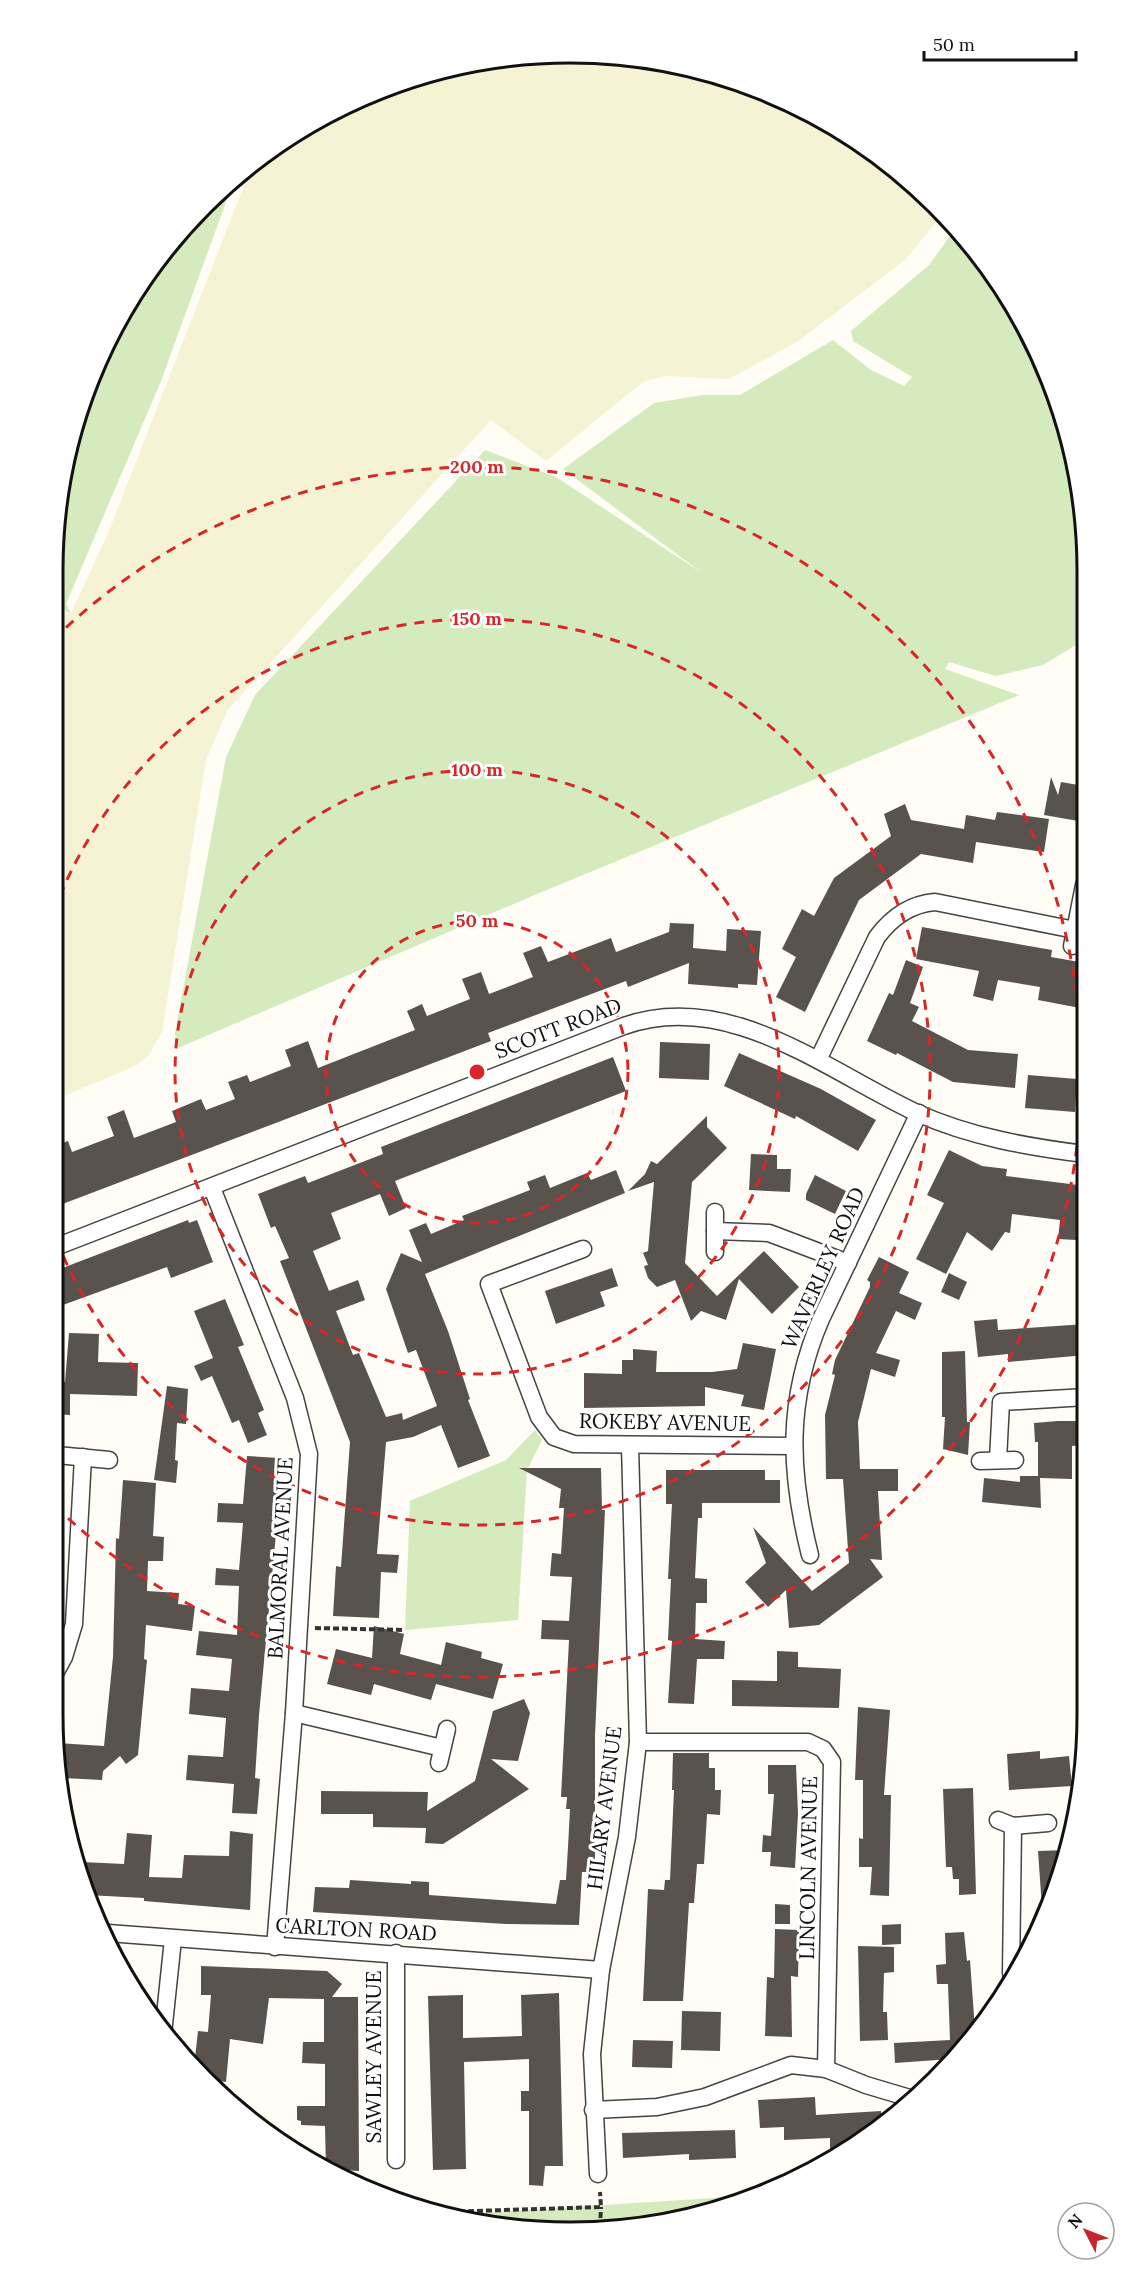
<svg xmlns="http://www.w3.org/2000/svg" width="1140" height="2285" viewBox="0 0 1140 2285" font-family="Lora,serif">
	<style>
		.farmland { fill: #f6f3d4 }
		.green { fill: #d5ebbd }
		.building { fill: #5a524d }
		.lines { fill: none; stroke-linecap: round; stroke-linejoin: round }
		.minor-casing { stroke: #444; stroke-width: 19 }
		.path { stroke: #333; stroke-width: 4; stroke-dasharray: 6 3; stroke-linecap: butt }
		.minor { stroke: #fff; stroke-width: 16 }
		.ring { fill: none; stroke: #d62828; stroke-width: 3; stroke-dasharray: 10 8 }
		.labels { text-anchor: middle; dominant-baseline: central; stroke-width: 6; stroke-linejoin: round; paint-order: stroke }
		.street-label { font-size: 21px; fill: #111; stroke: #fff }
		.rim { fill: none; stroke: #111; stroke-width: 3 }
		.centre { fill: #d62828; stroke: #fff; stroke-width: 3 }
		.ring-label { font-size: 18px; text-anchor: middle; font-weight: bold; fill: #d62828; stroke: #fff; stroke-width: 6; stroke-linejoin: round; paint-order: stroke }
	</style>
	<rect width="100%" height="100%" fill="#fffdf5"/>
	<!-- farmland -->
	<path class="farmland" d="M570,53L671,63L768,92L885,160L941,216L905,260L797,342L729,379L665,376L643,382L546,461L491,420L227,711L206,760L162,1032L149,1055L137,1065L53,1101V607L71,613L109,531L252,165L283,140L372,92L469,62Z"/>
	<!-- green -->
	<g class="green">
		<path d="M234,180L161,381L66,604L71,613L53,607V570L63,469L92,372L140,282L204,204Z"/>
		<path d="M955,229L981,255L1048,372L1083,502L1084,640L1043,665L996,676L949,662L945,669L1019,695L537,894L178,1048L175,1033L226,757L255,695L485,450L556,477L702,573L563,469L654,403L703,395H740L833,340L871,370L904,386L912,377L853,341L851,331L929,265Z"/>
		<path d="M535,1430L542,1440L527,1470L518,1620L405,1630L410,1501L506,1460Z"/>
		<path d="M743,2196L638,2228L469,2222L448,2215Z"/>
	</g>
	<!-- building -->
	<g class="building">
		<path d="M1051,777L1058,795L1061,782L1084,786V822L1044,815Z"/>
		<path d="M905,804L911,820L964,829L966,815L995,820L997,812L1049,819L1044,852L976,842L973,863L921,854L859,900L805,1012L776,997L796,957L782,949L802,909L814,916L834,878L891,836L884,814Z"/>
		<path d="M670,923L694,924L693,948L726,951L727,929L761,931L757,985L738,984V988L688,984L689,963L628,987L626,981L488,1033L491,1041L52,1208V1169L58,1167L52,1147L68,1141L72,1152L114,1136L107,1117L124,1110L134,1138L176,1122L172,1111L201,1099L206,1110L235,1099L228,1082L247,1075L250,1082L291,1066L285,1050L308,1041L318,1068L415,1030L407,1011L422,1004L427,1016L470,999L462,979L481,972L489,994L533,977L523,953L541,946L548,962L611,938L616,952L669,932Z"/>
		<path d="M922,927L1052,950L1051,957L1085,963V996L1082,995L1080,1008L1038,1000L1040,987L998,980L993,1001L973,996L979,971L916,959Z"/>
		<path d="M906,960L923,967L910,1003L919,1007L912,1021L968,1050L1018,1054L1015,1088L953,1082L897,1053L896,1055L867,1041L889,993L893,995Z"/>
		<path d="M660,1042L710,1044L709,1080L659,1078Z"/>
		<path d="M739,1053L821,1089L876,1120L858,1151L796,1116L795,1119L724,1086Z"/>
		<path d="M613,1057L626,1091L395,1181L406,1208L389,1216L380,1194L331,1213L341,1239L313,1251L329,1291L358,1280L365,1300L336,1311L353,1355L359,1353L386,1417L402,1413L403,1420L437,1406L416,1350L408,1353L386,1289L401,1253L422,1262L409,1230L426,1223L431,1234L464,1220L462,1216L530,1190L527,1182L545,1175L550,1188L587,1173L591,1180L616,1170L625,1193L425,1274L448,1331L470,1399L468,1400L490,1456L458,1468L441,1425L413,1437L386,1442L377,1554L399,1555L397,1573L381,1572L379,1618L333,1616L336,1566L341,1567L350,1442L280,1261L289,1258L275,1226L271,1228L258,1194L305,1176L308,1183L383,1154L381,1147Z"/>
		<path d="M1028,1075L1077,1079L1075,1112L1025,1108Z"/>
		<path d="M707,1116V1127L727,1148L692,1182L685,1263L717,1296L764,1251L799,1287L772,1314L739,1279L726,1320L701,1311L691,1321L675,1280L657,1287L648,1278L644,1266L648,1265L643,1253L648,1251L654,1182L628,1191L645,1174L651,1161L657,1164Z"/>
		<path d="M949,1150L982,1166L1007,1169L1006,1176L1086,1186V1218L1078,1217L1076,1240L1058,1239L1060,1220L1012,1214L1010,1233L1005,1232L992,1251L967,1232L946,1274L916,1259L944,1203L927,1195Z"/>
		<path d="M751,1154L777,1155V1169H791L790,1192L749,1190Z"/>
		<path d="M815,1175L846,1191L835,1214L806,1200V1194Z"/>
		<path d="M188,1220L189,1223L197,1220L213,1262L171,1278L167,1267L52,1309V1272Z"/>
		<path d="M879,1257L909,1272L899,1293L922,1303L915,1320L896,1311L876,1353L900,1360L895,1377L871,1369L858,1422L860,1469H898V1491H878L882,1560L870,1559L883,1577L819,1625L789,1628L786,1590L768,1607L745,1582L766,1563L753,1527L812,1591L849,1563L843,1479H826L825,1415L835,1375L832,1374L835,1360L870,1287V1282L867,1280Z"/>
		<path d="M612,1268L618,1286L600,1292L605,1306L556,1324L545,1291Z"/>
		<path d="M949,1273L967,1282L959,1300L941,1292Z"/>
		<path d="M225,1299L244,1345L238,1347L264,1410L258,1413L267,1435L248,1443L239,1420L232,1423L212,1376L201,1381L194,1366L213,1358L194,1311Z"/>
		<path d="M997,1319L998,1330L1086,1324V1355L1008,1362V1354L978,1357L974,1321Z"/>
		<path d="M69,1333L99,1334L98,1362L138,1363L137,1396L70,1394V1415L52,1414V1381L65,1382Z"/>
		<path d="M743,1343L776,1349L764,1410L741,1406L744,1395L705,1387V1406L584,1408V1373L622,1374V1360H633V1349L657,1351L656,1372H712L737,1369Z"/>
		<path d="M965,1351L967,1422H970L968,1455L943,1449L945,1417H942V1352Z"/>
		<path d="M167,1386L188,1389L186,1424L177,1423L175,1460L178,1461L176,1483L154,1480Z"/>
		<path d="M1058,1421H1086V1445L1072,1446V1479L1040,1478L1041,1508L982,1502L984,1478L1020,1482V1476H1038V1442H1035L1034,1423Z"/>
		<path d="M247,1456L280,1458L277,1523L259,1715L255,1778L260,1779L257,1814L232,1813L234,1784L186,1780L188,1755L223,1757L226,1718L189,1714L191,1688L229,1691L232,1659L196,1655L199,1631L237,1635L239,1586L215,1585L216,1568L239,1570L243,1523L217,1522L218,1503L243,1504Z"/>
		<path d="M519,1468H601L602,1510H605L595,1736V1857L593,1872H582L579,1925L506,1924L313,1912L315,1887L349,1888L350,1880L411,1884V1881L429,1882V1895L556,1904L560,1880H566L568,1847L570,1809H566L567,1797H561L569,1640L541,1639L542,1620L569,1621L572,1577L550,1576L552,1553L561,1554L564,1508H559L561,1489Z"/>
		<path d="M666,1470H765V1480H780V1503H702V1518H698L695,1578L707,1579V1603H696L695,1639L725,1641L724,1659H697L694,1704L668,1703L672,1641L668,1640L671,1579H668L672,1504H666Z"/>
		<path d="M123,1480L156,1483L153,1536L164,1537L163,1561H148L147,1591L179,1593L178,1604L195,1606L192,1631L146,1625L144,1659L147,1660L138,1755L126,1764L120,1756L103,1771L102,1780L63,1778L57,1743L104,1746L113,1657L116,1538L119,1539Z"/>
		<path d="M374,1626L404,1634L400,1654L441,1665L446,1642L482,1652L481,1658L503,1664L493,1699L436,1684L431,1700L374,1684L371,1695L327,1684L336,1649L372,1658Z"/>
		<path d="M777,1651L798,1652V1667L841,1669L839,1708L732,1706V1680L777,1681Z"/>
		<path d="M524,1699L530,1713L518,1761L491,1759L529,1789L443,1844L425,1843L426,1828L373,1827V1814H321V1791L428,1792L427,1811L475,1781L493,1711Z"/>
		<path d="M858,1707L890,1710L884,1795H891L889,1896L870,1895L872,1867H859V1838L863,1839V1780H855Z"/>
		<path d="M1040,1751V1759L1069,1756L1072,1786L1009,1790L1007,1754Z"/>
		<path d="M673,1753H709V1768H715V1790H721L720,1815L707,1814L704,1864H697L694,1903H689L683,2001H643L648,1889L664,1890L665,1880H670L674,1790H672Z"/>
		<path d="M768,1765H796L798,1814L795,1868L770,1866L771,1852H762L763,1835L771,1836L774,1794H768Z"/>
		<path d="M973,1788L976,1894L959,1895V1879H953L952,1867H946L943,1789Z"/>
		<path d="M230,1831L253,1834L250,1910L144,1901V1898L87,1895L82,1885V1862L124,1864L127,1833L152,1835L149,1877L182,1878L184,1855L229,1856Z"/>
		<path d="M1067,1850L1048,1913L1043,1922L1038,1851Z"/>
		<path d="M775,1904L790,1905V1924H775Z"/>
		<path d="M901,1924V1944L882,1945V1925Z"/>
		<path d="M775,1929L799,1930L798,1977L791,1976L792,2037L765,2036L767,1977L774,1978Z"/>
		<path d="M964,1932L967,1961L970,1960L975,2030L951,2064V2059L895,2063L894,2043L950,2040L948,1984H937L936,1965L946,1964L945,1933Z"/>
		<path d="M858,1946L894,1947V1972L884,1973L883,2012H887L888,2040L860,2041Z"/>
		<path d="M201,1966L327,1971L342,1984L332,1997H358L359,2171L326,2169L325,2126L301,2125V2121L297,2120V2106H325V2064L302,2063L303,2042H324V1999L269,1998L263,2044L230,2039L226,2082L206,2079L194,2067L198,2031L208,2032L211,1995H201Z"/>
		<path d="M559,1993L563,2166H545L543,2186L529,2185V2111H521V2091H529V2059L464,2062L466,2169L433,2170L428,1996L463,1995V2038L522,2036L521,1995Z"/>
		<path d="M682,2011L721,2012L720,2051L681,2050Z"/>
		<path d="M633,2040L673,2041L672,2068L632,2067Z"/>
		<path d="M815,2097L816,2115L881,2111L882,2128L850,2147L830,2149V2138L784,2140V2127L760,2128L758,2100Z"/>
		<path d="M735,2130L736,2158L689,2160V2154L623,2158L622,2133Z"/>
	</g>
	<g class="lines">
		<!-- minor casing -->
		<g class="minor-casing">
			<g id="minor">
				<path d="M1072,946L1084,885"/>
				<path d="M818,1060L877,937C892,917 910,904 935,902L1075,930"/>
				<path d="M212,1188L295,1398L309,1454L294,1713L275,1947"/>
				<path d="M715,1231L769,1233L848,1263"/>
				<path d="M53,1248L624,1026C729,989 827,1071 917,1113C971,1137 1028,1147 1085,1154"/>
				<path d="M583,1249L489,1284L539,1417L554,1437L574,1444L793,1446"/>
				<path d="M715,1252V1212"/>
				<path d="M57,1455L109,1460"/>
				<path d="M998,1460L1001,1402L1086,1397"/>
				<path d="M980,1461L1015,1460"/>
				<path d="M810,1555C789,1472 786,1400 821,1319L919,1113"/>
				<path d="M53,1677L64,1657L74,1624L83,1457"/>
				<path d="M294,1713L442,1748"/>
				<path d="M638,1742H808L823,1749L832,1762L826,2069"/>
				<path d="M439,1763L447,1729"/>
				<path d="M998,1820L1013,1826L1048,1823"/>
				<path d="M108,1933L601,1970"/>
				<path d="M1011,1973L1013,1826"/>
				<path d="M163,2034L173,1939"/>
				<path d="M593,2110L657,2107L705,2097L791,2065L826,2069L866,2085L913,2099"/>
				<path d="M396,2160V1953"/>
				<path d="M598,2174L592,2054L601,1970L627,1837L638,1742L630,1446"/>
			</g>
		</g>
		<!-- path -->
		<g class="path">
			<path d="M315,1628L405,1630"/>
			<path d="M441,2212L601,2207L600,2192"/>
			<path d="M600,2227L601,2207"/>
		</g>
		<!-- minor -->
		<use href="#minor" class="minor"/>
	</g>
	<!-- distance rings -->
	<g class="ring">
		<circle cx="477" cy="1072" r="151"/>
		<circle cx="477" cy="1072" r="302"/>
		<path d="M53 913A453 453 0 1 1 53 1231"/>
		<path d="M53 640A605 605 0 1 1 53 1504"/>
	</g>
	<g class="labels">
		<!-- street labels -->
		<g class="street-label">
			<text transform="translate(558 1028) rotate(-21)">SCOTT ROAD</text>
			<text transform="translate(823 1268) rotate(-66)">WAVERLEY ROAD</text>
			<text transform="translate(665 1422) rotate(1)">ROKEBY AVENUE</text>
			<text transform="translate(280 1558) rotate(-87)">BALMORAL AVENUE</text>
			<text transform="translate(604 1808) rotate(-83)">HILARY AVENUE</text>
			<text transform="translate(808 1868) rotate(-89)">LINCOLN AVENUE</text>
			<text transform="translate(356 1929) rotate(3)">CARLTON ROAD</text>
			<text transform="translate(373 2057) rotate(-90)">SAWLEY AVENUE</text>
		</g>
	</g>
	<!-- crop -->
	<path d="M0 0H1140V2285H0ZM570 63H570A507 507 0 0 1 1077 570V1715A507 507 0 0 1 570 2222H570A507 507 0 0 1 63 1715V570A507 507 0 0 1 570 63Z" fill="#fff" fill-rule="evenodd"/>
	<path class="rim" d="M570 63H570A507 507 0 0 1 1077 570V1715A507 507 0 0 1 570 2222H570A507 507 0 0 1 63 1715V570A507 507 0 0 1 570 63Z"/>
	<circle cx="477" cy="1072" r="9" class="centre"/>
	<g class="ring-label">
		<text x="477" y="473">200 m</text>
		<text x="477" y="625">150 m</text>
		<text x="477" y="776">100 m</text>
		<text x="477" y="927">50 m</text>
	</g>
	<!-- north arrow -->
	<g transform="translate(1086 2231) rotate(312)"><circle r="28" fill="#ffffff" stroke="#a0a0a0" stroke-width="1.5"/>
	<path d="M0-4.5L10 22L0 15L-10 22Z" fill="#c4262e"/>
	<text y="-9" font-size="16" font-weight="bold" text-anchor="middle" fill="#111111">N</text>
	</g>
	<!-- scale -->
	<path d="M924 51v9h152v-9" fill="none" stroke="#111111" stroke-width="3"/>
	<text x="933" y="51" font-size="18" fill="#111111" stroke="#ffffff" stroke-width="4.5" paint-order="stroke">50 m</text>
</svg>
